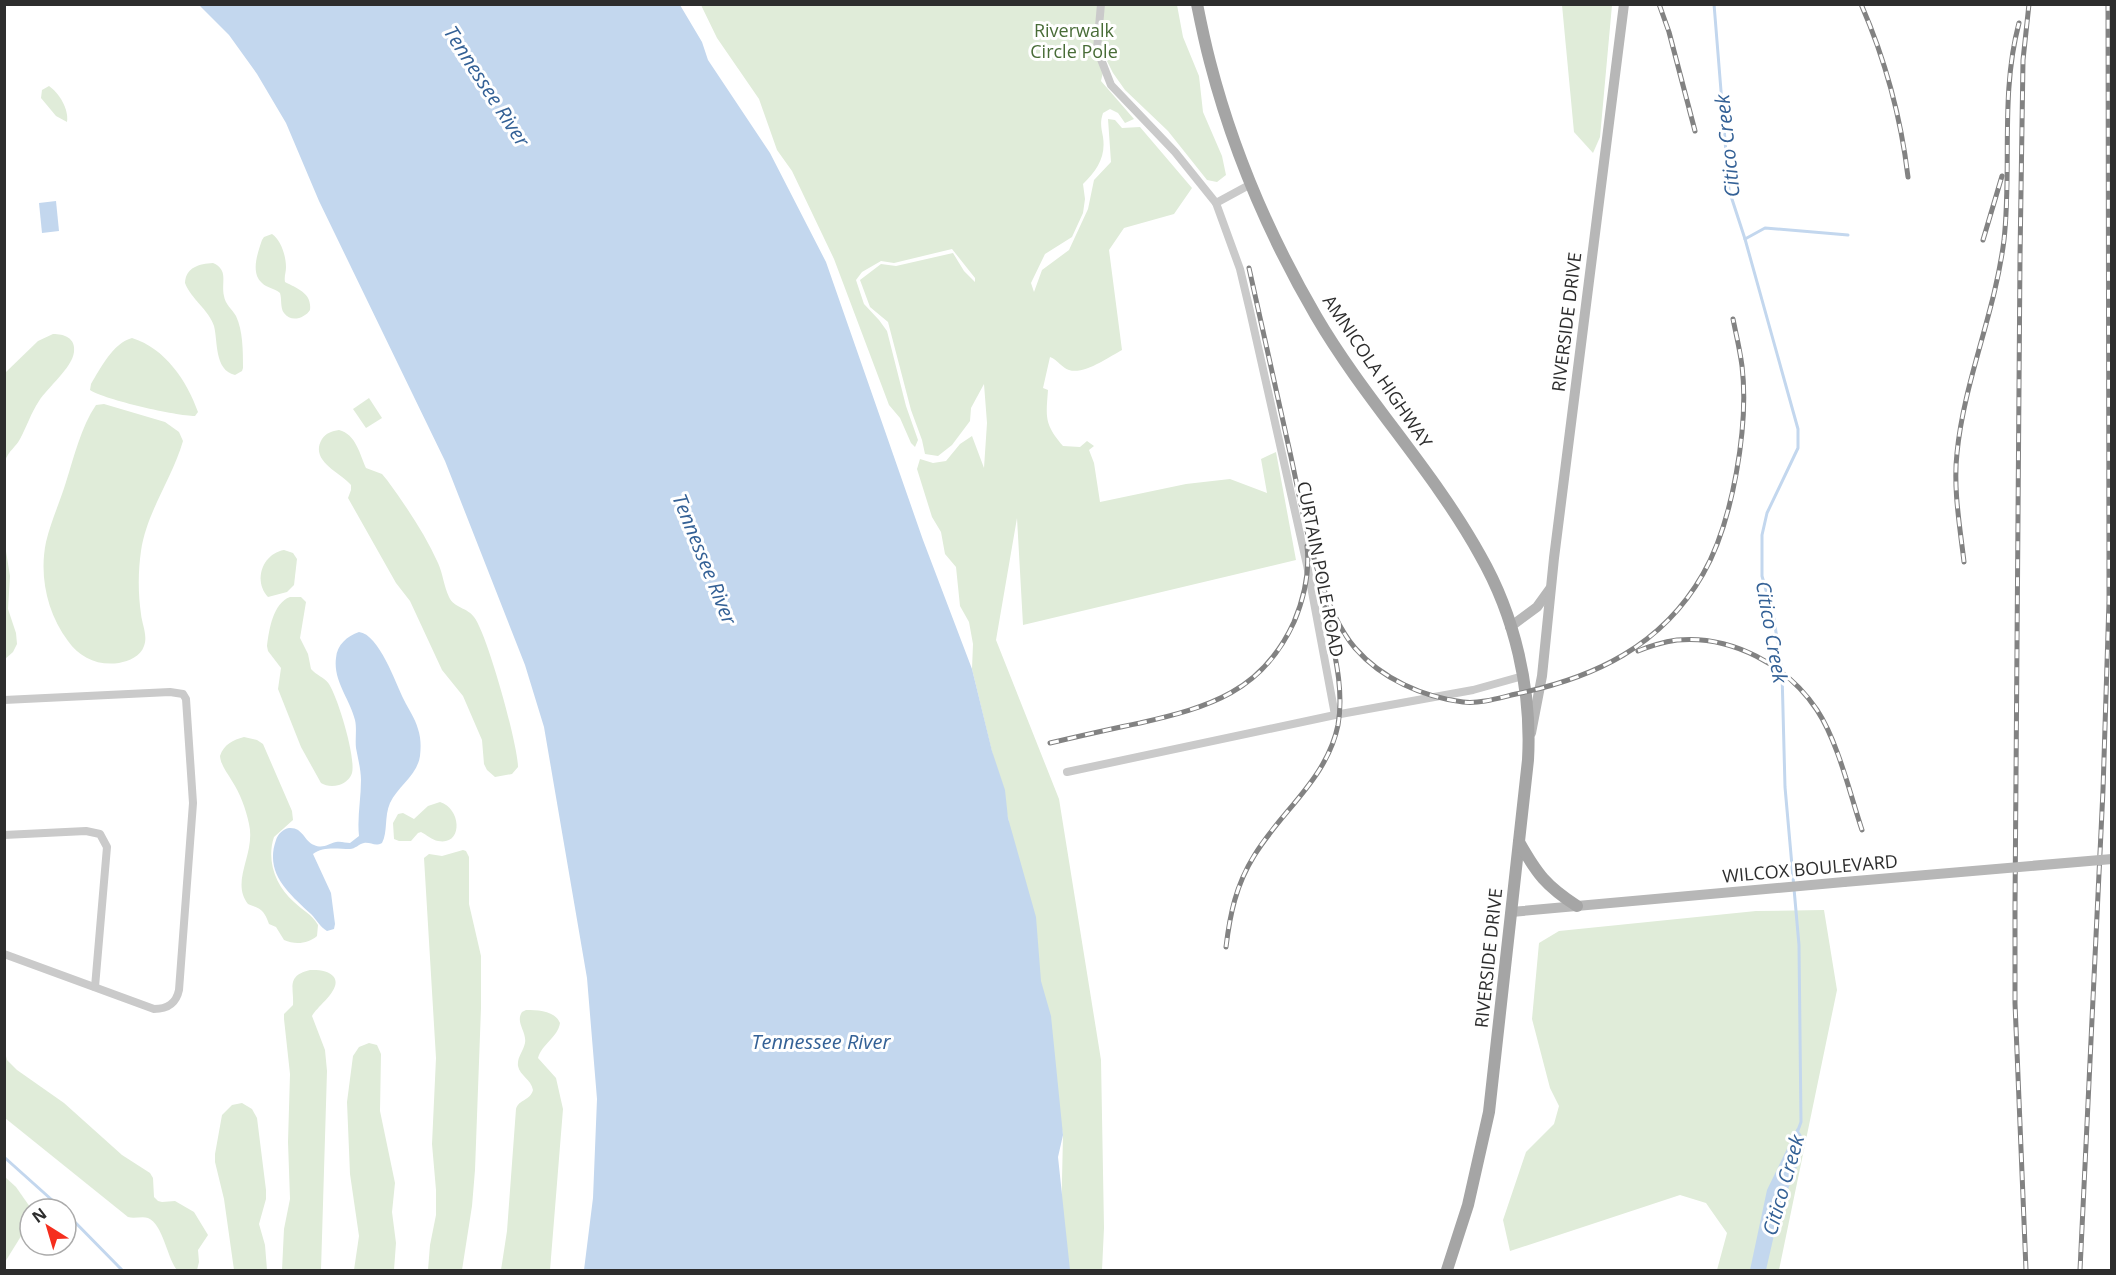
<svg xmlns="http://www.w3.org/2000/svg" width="2116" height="1275" viewBox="0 0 2116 1275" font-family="'Open Sans',sans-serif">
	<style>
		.green { fill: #e0ecd9 }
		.water { fill: #c3d7ee }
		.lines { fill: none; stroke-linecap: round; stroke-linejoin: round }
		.stream { stroke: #c3d7ee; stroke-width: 3 }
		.street { stroke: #cacaca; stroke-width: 8 }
		.secondary { stroke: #b7b7b7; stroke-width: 10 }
		.primary { stroke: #a5a5a5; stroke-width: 12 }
		.rail-casing { stroke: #828282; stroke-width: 5 }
		.rail { stroke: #fff; stroke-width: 3; stroke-dasharray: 9; stroke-linecap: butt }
		.secondary-bridge { stroke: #b7b7b7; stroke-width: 10 }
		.labels { text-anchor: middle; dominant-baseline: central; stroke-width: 6; stroke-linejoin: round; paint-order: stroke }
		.park-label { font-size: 18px; fill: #486c37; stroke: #fff }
		.street-label { font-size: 18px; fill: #2d2d2d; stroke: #fff }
		.water-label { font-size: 20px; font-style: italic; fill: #346196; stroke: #fff }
	</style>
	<rect width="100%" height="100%" fill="#fff"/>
	<!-- green -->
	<g class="green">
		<path d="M701,5H1177L1183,37L1199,76L1203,112L1222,156L1226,175L1217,182L1207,180L1168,131L1125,90L1113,73L1106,59L1101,81L1134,119L1125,123L1118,113L1110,109L1103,113C1100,122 1101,127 1103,137C1106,157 1097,170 1083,184L1085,199L1083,213L1072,237L1045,254L1031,283L1034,292L1042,270L1069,250L1088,209L1094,180L1111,162L1108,119L1115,120L1122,128L1140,127L1192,188L1174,214L1124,228L1109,250L1122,350C1109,357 1084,375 1069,370C1062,368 1058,360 1050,357L1043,388L1048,390C1046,417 1044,424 1063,446L1080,447L1087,441L1094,446L1089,450L1094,463L1100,502L1186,484L1230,479L1267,493L1261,459L1276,452L1296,560L1023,625L1017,518L996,640L1059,799L1101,1060L1104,1228L1102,1270H1060L1063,1135L1008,818L972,669L973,644L969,622L960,606L956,567L945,554L941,532L932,517L917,469L920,459L933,463L946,461L960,444L972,436L984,468L987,423L984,384L971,408L970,421L952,445L938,456L925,454L922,440L911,410L888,322L870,307L860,280L881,264L896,266L953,253L964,271L975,282V278L952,249L894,263L881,261L862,272L856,280L864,304L879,320L887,331L906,406L918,440L915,447L911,443L900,418L889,405L834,259L792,171L777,150L759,99L717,38Z"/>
		<path d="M1562,5H1612L1600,137L1593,153L1574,132Z"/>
		<path d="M49,86C59,93 69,109 67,122L56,116L41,98L42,90Z"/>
		<path d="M272,234C281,240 286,256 286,267C286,273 284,276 285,282C298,289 312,293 310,310C305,318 291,323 284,313C280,308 282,299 280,293C274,288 267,288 262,283C250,273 258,252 262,240L264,237Z"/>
		<path d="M213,263C229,270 221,282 224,296C225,304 232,309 236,316C243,331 243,351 243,368L242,371L235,375C214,370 218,341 214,326C209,310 191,299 185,283C186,267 199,264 213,263Z"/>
		<path d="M53,334C64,334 76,338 74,352C72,368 48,387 39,401C31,413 27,426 20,439C16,447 9,450 5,461V373L38,341Z"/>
		<path d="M132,338C165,348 187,381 198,412L195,416C177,416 105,400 90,390L91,384C100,369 113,343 132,338Z"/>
		<path d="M369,398L382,418L366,428L353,409Z"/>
		<path d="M104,404L165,422L179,432L183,441C172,479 147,511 141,551C138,571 138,594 141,614C142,624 148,636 144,646C141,656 129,661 119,663C98,666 80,658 68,641C47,613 39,576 46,542C51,521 60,502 66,482C74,457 81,427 96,405Z"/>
		<path d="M339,430C356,434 360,455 366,468L382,474L387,480C406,506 425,534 438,563C443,574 444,587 449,597C454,608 468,608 474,617C487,633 518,745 518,767L512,774L495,777L487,770L484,764L482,740L463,696L442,670L410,601L396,583L348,498L351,490V485C340,472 309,461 322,439C326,433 332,431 339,430Z"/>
		<path d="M4,485L5,545L10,576L8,609L16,633L17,644L13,652L5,659Z"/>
		<path d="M284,550L293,553L297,559L294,585L287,592L268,597C253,581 262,554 284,550Z"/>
		<path d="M290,597H301L306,602L300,638L308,654L311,669C316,675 324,677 329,684C338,698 356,757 352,773C350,779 345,783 339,785C332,787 326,786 321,783L301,747L278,689L281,668L268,651L267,646C269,630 273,603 290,597Z"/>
		<path d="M244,737L257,740L263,744L292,811L293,820L274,837C266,861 276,886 294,902C302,910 312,914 318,925L317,936C308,944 295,945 284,940L276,927L269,924C264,910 261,909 248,904C230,881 256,854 249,824C246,809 240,793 232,781C227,772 221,766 220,756C224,744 233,740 244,737Z"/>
		<path d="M440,802C462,809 463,846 438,841C432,840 427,835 421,832L418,833L411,841H399L394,839L393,823L398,814L403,813L414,819L428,806Z"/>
		<path d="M463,850L466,851L469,857V904L481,956V1008L475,1170L472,1206L462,1270H428L430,1245L436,1215V1190L432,1144L436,1058L424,858L429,854L442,856Z"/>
		<path d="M1824,910L1837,990L1779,1270H1717L1727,1233L1706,1203L1680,1195L1510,1251L1503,1220L1526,1152L1554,1124L1559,1106L1550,1088L1532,1019L1539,943L1559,931L1756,911Z"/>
		<path d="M310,970C318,970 327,970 333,976C344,988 317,1006 312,1016L325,1050L327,1071L321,1270H282L284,1229L290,1199L288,1142L290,1074L284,1019V1014L293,1005C294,987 286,976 310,970Z"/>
		<path d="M526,1010C539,1010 555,1011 560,1023C558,1037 542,1044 538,1058L556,1078L563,1109L550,1270H501L507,1231L516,1109C519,1099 530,1101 533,1090C531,1079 520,1076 518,1066C517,1057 523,1052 525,1043C527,1031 515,1023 522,1012Z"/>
		<path d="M369,1043L377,1045L381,1054L380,1111L395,1183L392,1212L396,1243L394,1270H354L359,1236L350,1174L347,1102L353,1056L359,1047Z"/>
		<path d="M4,1048L7,1060L17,1070L64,1103L122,1155L150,1173L153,1178L154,1197L158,1201L162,1202L175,1201L194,1212L208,1235L198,1250L199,1262L197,1270H177C167,1258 163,1224 148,1218C142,1216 134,1219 128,1217L5,1118Z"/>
		<path d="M242,1103L252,1109L257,1118L266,1190V1199L259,1224L265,1245L267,1270H234L224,1199L215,1162V1154L222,1115L232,1105Z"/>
		<path d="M5,1177L16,1187L30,1207L23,1233L5,1262Z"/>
	</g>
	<!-- water -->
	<g class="water">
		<path d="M199,5H680L702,42L708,60L770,153L826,262L923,540L972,669L992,751L1005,790L1008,818L1036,917L1041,981L1051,1016L1063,1135L1058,1157L1070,1270H584L593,1198L597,1099L587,978L544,727L525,665L445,461L319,201L286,123L257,74L229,35Z"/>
		<path d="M56,201L59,231L42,233L39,203Z"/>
		<path d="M359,632C379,634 396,684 404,700C409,710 415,718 418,729C421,738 421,747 420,756C417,776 398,786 390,803C384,817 388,832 382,843C375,847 371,842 364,843C359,844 355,849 350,849C338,849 323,846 313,854L331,893L335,924L334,929L327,931C320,927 317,920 311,914C290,894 264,874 276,840C278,834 283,829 289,828C303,827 304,841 314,845C323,849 328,844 336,842C341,841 346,843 350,843L359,836C357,818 361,799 361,780C361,770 358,759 356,748C355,739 357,729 355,720C350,699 333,681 336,658C337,645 347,636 359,632Z"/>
		<path d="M1797,1128L1804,1139L1800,1159L1780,1209L1766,1270H1750L1767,1190Z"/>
	</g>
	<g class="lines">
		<!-- stream -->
		<g class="stream">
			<path d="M1714,4L1729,190L1745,239L1798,429V448L1767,513L1762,535V576L1774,619L1782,672L1785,787L1799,945L1801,1122L1797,1133"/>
			<path d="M1745,239L1765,228L1848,235"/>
			<path d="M4,1157L62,1209"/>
			<path d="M66,1213L122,1270"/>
		</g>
		<!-- street -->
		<g class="street">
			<path d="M1101,4L1097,49L1111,85L1175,152L1216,203"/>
			<path d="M1251,184L1216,203L1240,269L1250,311L1307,565L1335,715"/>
			<path d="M4,700L170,692L183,694L186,699L193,803L179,990C176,1004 167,1009 154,1009L4,954"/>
			<path d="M1067,772L1335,715L1473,690L1523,676"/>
			<path d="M4,835L86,831L100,834L107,847L95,987"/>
		</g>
		<!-- secondary -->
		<g class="secondary">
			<path d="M1510,627L1537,607L1550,589"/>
			<path d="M1531,733L1542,676L1554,558L1624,4"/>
			<path d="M1511,912L1844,882"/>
		</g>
		<!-- primary -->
		<g class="primary">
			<path d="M1197,4C1201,24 1205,43 1210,62C1233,151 1270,237 1316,316C1365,400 1433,470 1480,555C1515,616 1532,690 1528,760L1489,1112L1468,1205L1447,1270"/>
			<path d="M1519,842C1537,874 1546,886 1577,906"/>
		</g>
		<!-- rail casing -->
		<g class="rail-casing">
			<g id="rail">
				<path d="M1659,4L1669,32L1695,131"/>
				<path d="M1861,4C1885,59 1901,118 1908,177"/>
				<path d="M1983,240L2002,176"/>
				<path d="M1249,268C1263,331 1277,394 1291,457C1303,512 1318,605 1355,648C1382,679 1423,697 1463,702C1480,704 1499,698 1516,694C1594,678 1662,646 1703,574C1733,522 1749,425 1742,366C1740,350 1736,334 1733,319"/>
				<path d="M1964,562C1960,527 1953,489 1957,453C1964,381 1995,313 2004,240C2012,168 2000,94 2019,23"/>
				<path d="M1638,651C1650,646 1664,642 1677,640C1732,635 1787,665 1817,710C1838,742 1850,794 1862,830"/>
				<path d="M1050,743C1080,736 1110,729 1140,723C1209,707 1262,692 1294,622C1304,598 1310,572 1307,546"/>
				<path d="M1226,947C1230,914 1236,885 1254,856C1281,811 1327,779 1338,725C1345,686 1332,645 1325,607"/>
				<path d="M2026,1270L2015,1003V907L2020,257L2023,60L2029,4"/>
				<path d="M2080,1270L2103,790L2109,601L2108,4"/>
			</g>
		</g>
		<!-- rail -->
		<use href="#rail" class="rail"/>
		<!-- secondary-bridge -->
		<path class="secondary-bridge" d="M1844,882L2112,859"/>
	</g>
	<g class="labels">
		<!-- park labels -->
		<g class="park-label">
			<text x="1074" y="30">Riverwalk<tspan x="1074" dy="21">Circle Pole</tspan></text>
		</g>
		<!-- street labels -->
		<g class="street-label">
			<text transform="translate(1566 322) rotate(-83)">RIVERSIDE DRIVE</text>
			<text transform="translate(1378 371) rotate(56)">AMNICOLA HIGHWAY</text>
			<text transform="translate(1321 569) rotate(79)">CURTAIN POLE ROAD</text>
			<text transform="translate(1810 868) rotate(-5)">WILCOX BOULEVARD</text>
			<text transform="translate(1488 958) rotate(-84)">RIVERSIDE DRIVE</text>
		</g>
		<!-- water labels -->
		<g class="water-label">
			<text transform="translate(487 86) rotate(57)">Tennessee River</text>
			<text transform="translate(1727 146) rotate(-96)">Citico Creek</text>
			<text transform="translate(705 559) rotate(68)">Tennessee River</text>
			<text transform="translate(1772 632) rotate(80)">Citico Creek</text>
			<text x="821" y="1041">Tennessee River</text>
			<text transform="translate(1783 1185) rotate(-74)">Citico Creek</text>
		</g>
	</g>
	<!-- border -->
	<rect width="2116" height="1275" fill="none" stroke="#2d2d2d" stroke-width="12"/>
	<!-- north arrow -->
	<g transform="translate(48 1227) rotate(323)"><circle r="28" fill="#ffffff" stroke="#ababab" stroke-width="1.5"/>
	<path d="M0-4.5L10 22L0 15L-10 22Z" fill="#f52e1e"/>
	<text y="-9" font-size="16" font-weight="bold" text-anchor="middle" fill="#2d2d2d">N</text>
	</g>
</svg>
